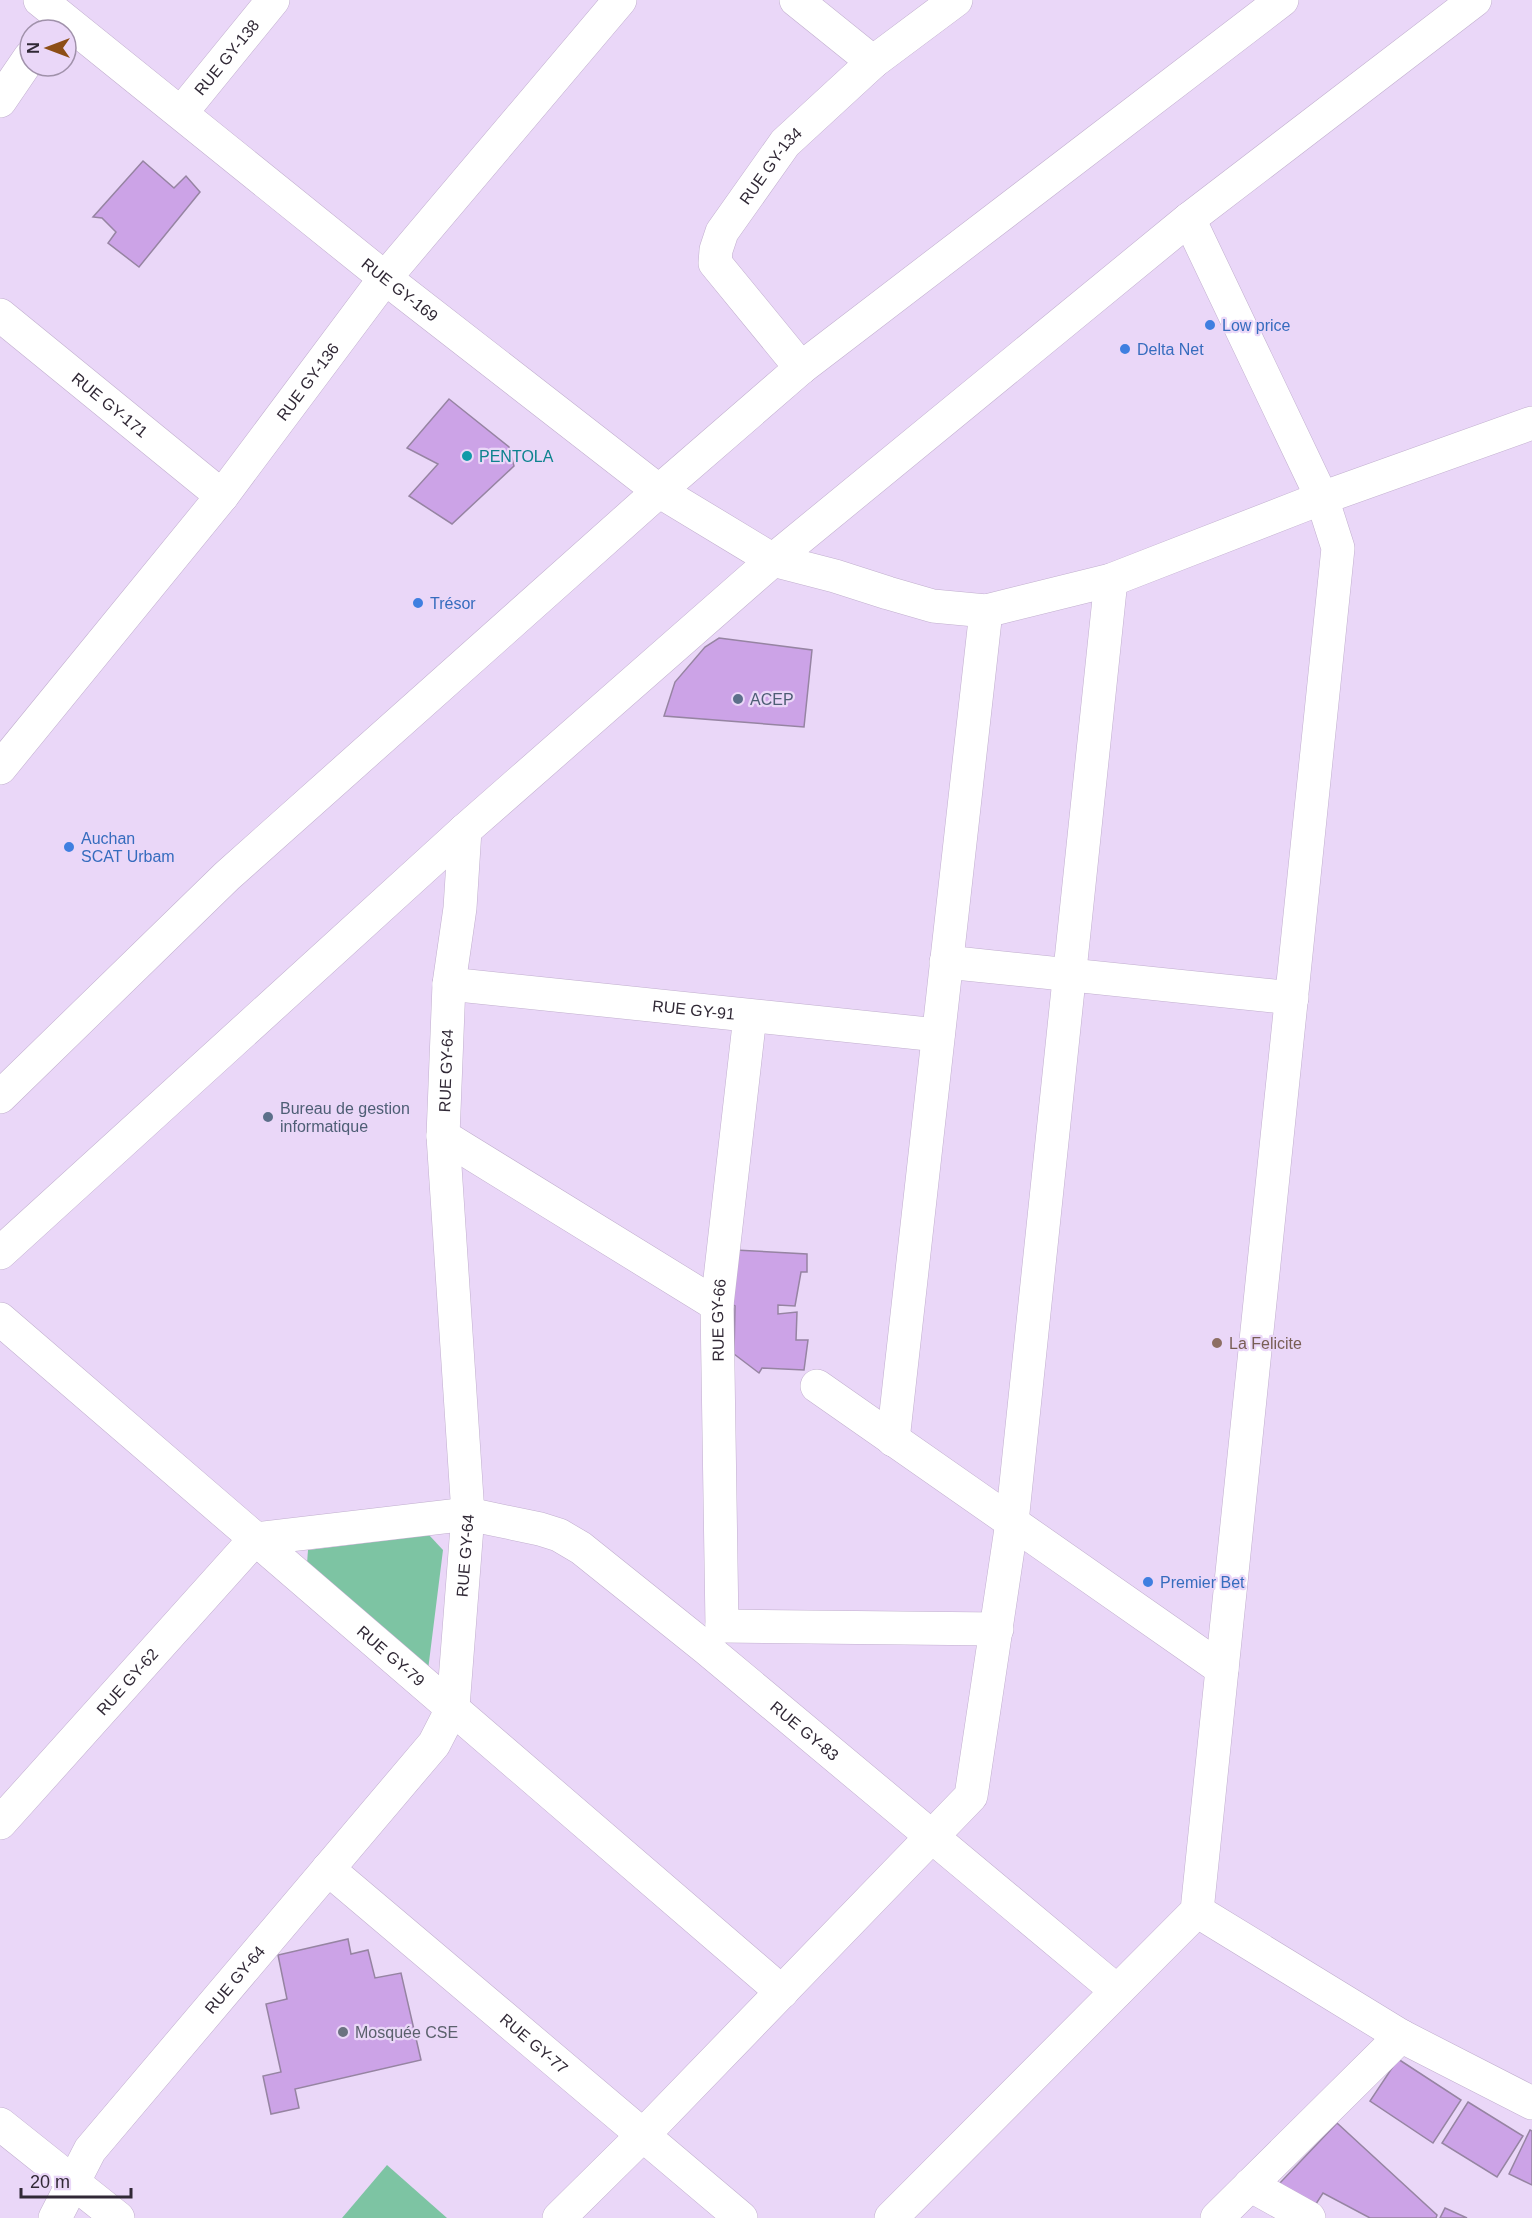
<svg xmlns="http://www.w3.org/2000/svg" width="1532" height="2218" viewBox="0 0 1532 2218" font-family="Helvetica,sans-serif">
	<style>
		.green { fill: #7dc4a3 }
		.building { fill: #cca3e7; stroke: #9684a2; stroke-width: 1.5 }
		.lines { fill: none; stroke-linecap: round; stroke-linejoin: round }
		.minor-casing { stroke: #c1afce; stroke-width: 34 }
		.primary-casing { stroke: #c1afce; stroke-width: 34 }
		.minor { stroke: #fff; stroke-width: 33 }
		.primary { stroke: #fff; stroke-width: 33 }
		.shop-dot { fill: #3f7fe0; stroke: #ead7f8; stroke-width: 2 }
		.culture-dot { fill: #0f9aa8; stroke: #ead7f8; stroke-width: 2 }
		.service-dot { fill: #5c6f8a; stroke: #ead7f8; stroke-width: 2 }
		.education-dot { fill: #8d6e63; stroke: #ead7f8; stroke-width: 2 }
		.worship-dot { fill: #6b7280; stroke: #ead7f8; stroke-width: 2 }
		.labels { text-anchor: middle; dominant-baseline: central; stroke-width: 4.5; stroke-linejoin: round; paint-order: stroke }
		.street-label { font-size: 16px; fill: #312936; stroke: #ead7f8 }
		.shop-label { font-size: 16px; fill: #366cbe; stroke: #ead7f8; text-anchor: start }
		.culture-label { font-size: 16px; fill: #0d838f; stroke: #ead7f8; text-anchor: start }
		.service-label { font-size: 16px; fill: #4e5e75; stroke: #ead7f8; text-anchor: start }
		.education-label { font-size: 16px; fill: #785e54; stroke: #ead7f8; text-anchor: start }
		.worship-label { font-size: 16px; fill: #5b616d; stroke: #ead7f8; text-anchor: start }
	</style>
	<rect width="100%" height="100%" fill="#ead7f8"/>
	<!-- green -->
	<g class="green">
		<path d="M429,1535L443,1550L428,1670L307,1564L308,1550Z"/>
		<path d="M387,2165L447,2218H342Z"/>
	</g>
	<!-- building -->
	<g class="building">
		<path d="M143,161L174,188L186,176L200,192L139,267L108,243L116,232L102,218L93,217Z"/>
		<path d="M449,399L509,447L514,466L452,524L409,496L438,464L407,448Z"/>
		<path d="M719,638L812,650L804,727L664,716L675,682L705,647Z"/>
		<path d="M735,1250L807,1254V1272H801L795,1306L778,1305V1314L797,1312L796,1340H808L804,1370L762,1368L759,1373L734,1354L735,1306L732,1304Z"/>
		<path d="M348,1939L351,1954L368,1950L375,1978L401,1973L421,2060L295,2089L299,2108L271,2114L263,2076L281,2072L266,2004L287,1999L278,1955Z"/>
		<path d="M1398,2059L1461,2100L1433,2143L1370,2101Z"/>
		<path d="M1468,2102L1523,2136L1497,2177L1442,2143Z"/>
		<path d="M1337,2123L1437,2215L1436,2218H1370L1323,2193L1314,2207L1278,2185Z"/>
		<path d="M1530,2130L1532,2131V2185L1509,2174Z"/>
		<path d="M1445,2208L1467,2218H1440Z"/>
	</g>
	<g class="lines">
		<!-- minor casing -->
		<g class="minor-casing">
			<g id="minor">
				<path id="s1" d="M40,0L385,278L659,491L773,560L835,576L888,593L933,606L986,611L1111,580L1322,498L1532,423"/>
				<path d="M796,0L873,62"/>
				<path d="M0,101L30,57"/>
				<path id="s2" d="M181,113L273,0"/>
				<path id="s3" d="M0,315L222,496"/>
				<path id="s4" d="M801,368L715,263L716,250L722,232L785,143L873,62L956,0"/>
				<path id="s5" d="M0,768L222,496L385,278L620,0"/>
				<path d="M946,962L1292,998"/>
				<path id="s6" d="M449,984L938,1035"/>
				<path d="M443,1136L717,1305"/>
				<path id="s7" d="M0,1319L782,1992"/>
				<path d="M817,1386L1222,1669"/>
				<path d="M893,1440L986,611"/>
				<path id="s8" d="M722,1626L717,1305L750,1016"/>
				<path d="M722,1626L997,1629"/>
				<path id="s9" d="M0,1823L255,1539L468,1514L540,1529L559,1535L581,1548L707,1649L1117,1991"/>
				<path id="s10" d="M328,1869L741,2218"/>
				<path d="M1197,1911L1401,2036L1532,2103"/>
				<path d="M0,2124L118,2218"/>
				<path d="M1250,2185L1309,2218"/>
				<path id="s11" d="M55,2218L90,2150L434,1744L453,1707L468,1514L443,1136L449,984L460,908L465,830"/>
				<path d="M559,2218L643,2135L971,1796L1012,1522L1111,580"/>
				<path d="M891,2218L1197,1911L1338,548L1322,498L1189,219"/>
				<path d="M1217,2218L1401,2036"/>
			</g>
		</g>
		<!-- primary casing -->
		<g class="primary-casing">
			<g id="primary">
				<path d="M0,1097L227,876L659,491L801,368L1282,0"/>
				<path d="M0,1253L465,830L773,560L1189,219L1475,0"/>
			</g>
		</g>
		<!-- minor -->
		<use href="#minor" class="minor"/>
		<!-- primary -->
		<use href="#primary" class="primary"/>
	</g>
	<!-- markers -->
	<g class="shop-dot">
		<circle cx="1210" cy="325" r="6"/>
		<circle cx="1125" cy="349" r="6"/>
		<circle cx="418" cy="603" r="6"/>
		<circle cx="69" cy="847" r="6"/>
		<circle cx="1148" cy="1582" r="6"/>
	</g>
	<circle class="culture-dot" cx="467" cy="456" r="6"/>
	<g class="service-dot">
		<circle cx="738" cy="699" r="6"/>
		<circle cx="268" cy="1117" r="6"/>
	</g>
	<circle class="education-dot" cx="1217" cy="1343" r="6"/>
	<circle class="worship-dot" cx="343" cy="2032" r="6"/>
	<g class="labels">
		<!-- street labels -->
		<g class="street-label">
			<text stroke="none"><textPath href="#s2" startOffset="72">RUE GY-138</textPath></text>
			<text stroke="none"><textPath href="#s4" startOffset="250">RUE GY-134</textPath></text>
			<text stroke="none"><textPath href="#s1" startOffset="462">RUE GY-169</textPath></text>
			<text stroke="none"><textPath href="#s5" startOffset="494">RUE GY-136</textPath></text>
			<text stroke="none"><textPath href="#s3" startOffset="142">RUE GY-171</textPath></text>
			<text stroke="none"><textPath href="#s6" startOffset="246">RUE GY-91</textPath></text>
			<text stroke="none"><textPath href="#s11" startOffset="1288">RUE GY-64</textPath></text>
			<text stroke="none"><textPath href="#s8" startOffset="306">RUE GY-66</textPath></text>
			<text stroke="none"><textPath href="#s11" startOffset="802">RUE GY-64</textPath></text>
			<text stroke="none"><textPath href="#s7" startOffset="516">RUE GY-79</textPath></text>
			<text stroke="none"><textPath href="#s9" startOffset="190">RUE GY-62</textPath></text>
			<text stroke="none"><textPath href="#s9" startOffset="1004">RUE GY-83</textPath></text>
			<text stroke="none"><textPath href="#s11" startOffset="300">RUE GY-64</textPath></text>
			<text stroke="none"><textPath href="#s10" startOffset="270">RUE GY-77</textPath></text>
		</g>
		<!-- shop labels -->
		<g class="shop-label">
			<text x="1222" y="325">Low price</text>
			<text x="1137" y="349">Delta Net</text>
			<text x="430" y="603">Trésor</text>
			<text x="81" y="838">Auchan<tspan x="81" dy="18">SCAT Urbam</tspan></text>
			<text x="1160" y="1582">Premier Bet</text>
		</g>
		<!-- culture labels -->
		<g class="culture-label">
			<text x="479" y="456">PENTOLA</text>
		</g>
		<!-- service labels -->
		<g class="service-label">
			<text x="750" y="699">ACEP</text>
			<text x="280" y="1108">Bureau de gestion<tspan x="280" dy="18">informatique</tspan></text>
		</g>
		<!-- education labels -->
		<g class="education-label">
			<text x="1229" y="1343">La Felicite</text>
		</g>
		<!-- worship labels -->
		<g class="worship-label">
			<text x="355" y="2032">Mosquée CSE</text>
		</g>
	</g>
	<!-- north arrow -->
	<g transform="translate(48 48) rotate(270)"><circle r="28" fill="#ead7f8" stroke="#a091aa" stroke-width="1.5"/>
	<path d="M0-4.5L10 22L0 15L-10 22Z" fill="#8d4e16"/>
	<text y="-9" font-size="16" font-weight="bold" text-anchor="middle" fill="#312936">N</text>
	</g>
	<!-- scale -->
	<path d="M21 2188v9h110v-9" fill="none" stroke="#312936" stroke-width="3"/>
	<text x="30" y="2188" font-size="18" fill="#312936" stroke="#ead7f8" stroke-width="4.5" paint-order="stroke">20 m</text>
</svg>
